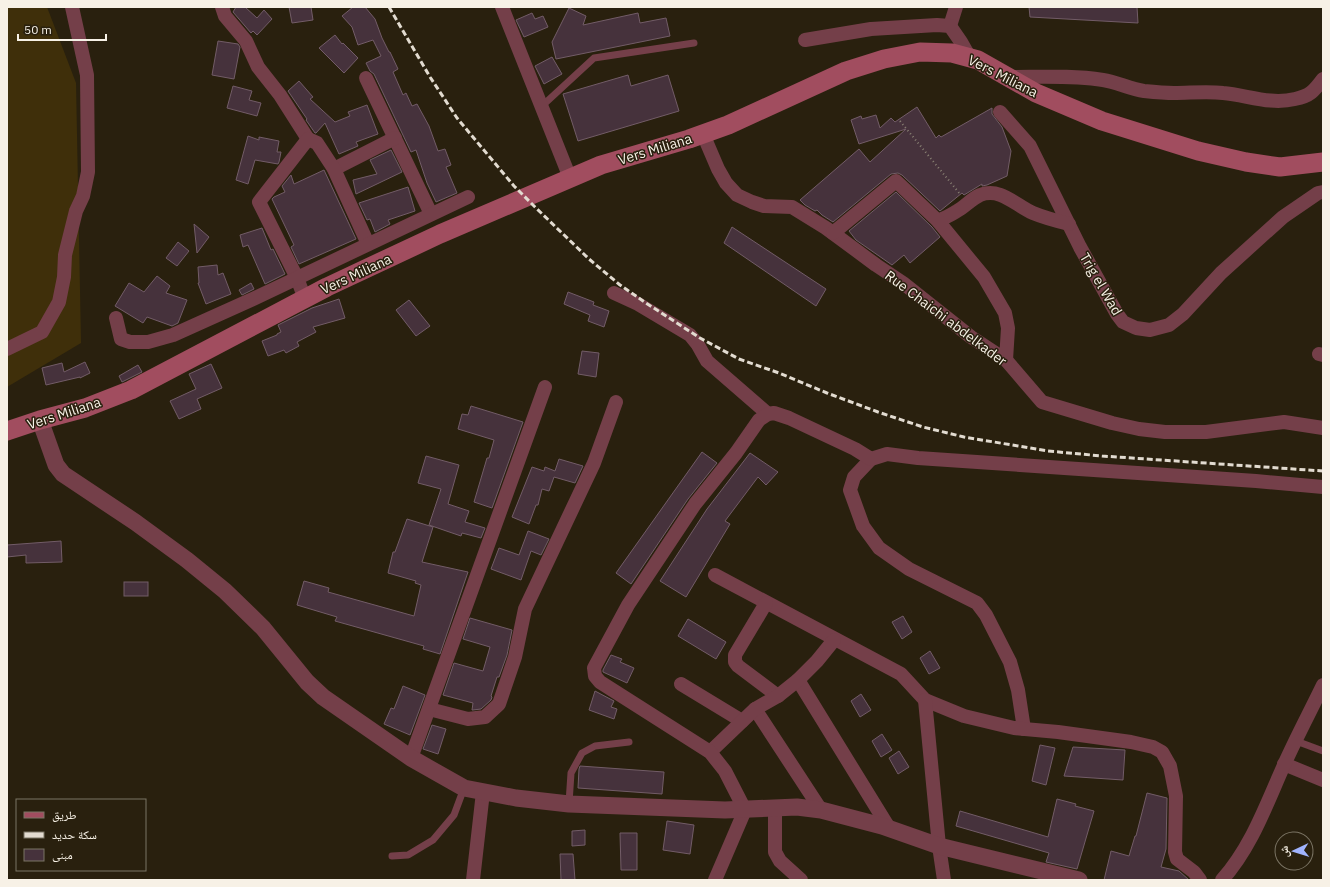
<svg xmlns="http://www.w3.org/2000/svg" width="1330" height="887" viewBox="0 0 1330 887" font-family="'IBM Plex Sans','Noto Naskh Arabic',sans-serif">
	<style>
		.grass { fill: #3f2f0a }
		.building { fill: #46323c; stroke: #725c67 }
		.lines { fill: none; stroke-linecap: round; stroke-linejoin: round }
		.path { stroke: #8b8375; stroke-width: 2; stroke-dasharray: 1 3; stroke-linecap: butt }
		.service { stroke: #743f49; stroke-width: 7 }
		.minor { stroke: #743f49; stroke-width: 14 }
		.tertiary { stroke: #743f49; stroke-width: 17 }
		.secondary { stroke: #a14d5f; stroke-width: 19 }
		.rail { stroke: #e2dbd0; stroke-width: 3; stroke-dasharray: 6 3; stroke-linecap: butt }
		.labels { text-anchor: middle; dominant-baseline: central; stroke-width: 3; stroke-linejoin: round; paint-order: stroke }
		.street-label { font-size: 14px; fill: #f7f1e6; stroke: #29200e }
	</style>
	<rect width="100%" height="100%" fill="#29200e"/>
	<!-- grass -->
	<path class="grass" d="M7,7H47L76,83L81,343L7,387Z"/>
	<!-- building -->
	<g class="building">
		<path d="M236,7H245L257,18L264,10L272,19L257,35L253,31L251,33L233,12Z"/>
		<path d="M289,7H311L313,20L292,23Z"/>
		<path d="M353,7H365L375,19L382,38L389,52H390L398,69L393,72L403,95L406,93L412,106L417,104L429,126L438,151L445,149L451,165L446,167L457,193L436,202L427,183L416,150L411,152L374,74L370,71L366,63L381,56L373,40L358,45L352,27L342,16Z"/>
		<path d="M1029,7H1137L1138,23L1030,17Z"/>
		<path d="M569,8L586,16L583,25L638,13L640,23L666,18L670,36L556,59L552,42Z"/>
		<path d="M532,13L535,19L543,16L548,27L524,37L516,20Z"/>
		<path d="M335,35L342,44L343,43L358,58L344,73L319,48Z"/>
		<path d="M218,41L238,44L240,47L234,79L212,75Z"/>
		<path d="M552,57L562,74L544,84L535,66Z"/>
		<path d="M628,75L631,86L668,75L679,111L578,141L563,94Z"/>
		<path d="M299,81L313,97L310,99L335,122L350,116L348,112L367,105L378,134L356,142L358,146L339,154L325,123L316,133H315L306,120L307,119L288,91Z"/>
		<path d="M233,86L252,91L249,100L261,103L257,116L227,108Z"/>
		<path d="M917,107L936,138L939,135L941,137L992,108V114L1002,127L1011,151L1007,176L987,185L982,186V184L964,195L962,193L940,211L902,175L898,173L891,174L833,222L822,215L817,210L815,211L805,205L800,200L859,149L870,162L906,129L859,144L851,120L861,116L862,119L876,115L880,128L891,118L895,122Z"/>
		<path d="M248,136L259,140V137L279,141L277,152H281L279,162L278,164L255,160L248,184L236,180Z"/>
		<path d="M391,150L402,172L356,194L353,180L377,174L370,160Z"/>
		<path d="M324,170L356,239L299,264L291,247L294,245L272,199L274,197L285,192L282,186L291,175L294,184Z"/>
		<path d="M408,187L415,211L388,220L390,224L375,232L370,219L367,220L359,203Z"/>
		<path d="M896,192L932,227L940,237L910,263L904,255L892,265L856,240L849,231Z"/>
		<path d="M194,224L209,237L197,253Z"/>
		<path d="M732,227L826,289L816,306L724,243Z"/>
		<path d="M262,228L271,250L273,249L285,274L265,284L248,245L243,247L240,235Z"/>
		<path d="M178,242L189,251L177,266L166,258Z"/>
		<path d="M217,265L218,275L223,273L231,294L206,304L198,283H199L198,267Z"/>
		<path d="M157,276L170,286L166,293L187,300L178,323L172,326L147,317L143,323L115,306L129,283L144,292Z"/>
		<path d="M251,283L254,289L242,295L239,290Z"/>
		<path d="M568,292L594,302L593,305L609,311L604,327L588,321L590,315L564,304Z"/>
		<path d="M339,299L345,318L313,327L316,332L297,342L299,346L286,353L284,350L268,356L262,341L277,335V334L281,332L278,325L312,308Z"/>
		<path d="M409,300L430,326L416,336L396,310Z"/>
		<path d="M582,351L599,353L596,377L578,374Z"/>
		<path d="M85,362L90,373L80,378V377L46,385L42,368L62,363L64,372Z"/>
		<path d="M211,364L222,388L197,399L201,409L179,419L170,401L196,389L189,374Z"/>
		<path d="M138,365L142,372L122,382L119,376Z"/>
		<path d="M471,406L523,422L492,508L474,502L487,458H489L494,440L458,429L462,414L468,415Z"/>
		<path d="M702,452L717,463L688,499L631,584L616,573Z"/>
		<path d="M750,453L778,472L766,485L758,477L725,521L730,524L686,597L660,581L707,509Z"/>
		<path d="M426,456L459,465L448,504L469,511L465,522L485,528L481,538L462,533L461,536L429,525L441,489L418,483Z"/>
		<path d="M559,459L583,466L575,483L554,477L549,491L542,489L538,505H536L529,524L512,517L532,467L544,471L545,467L555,471Z"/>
		<path d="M407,519L433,527L422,562L468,572L440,654L423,649L424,646L335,621L337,617L297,605L304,581L329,588L328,592L414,616L421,585L415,583L416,581L388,573L393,552H395Z"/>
		<path d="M528,531L549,539L541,555L531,551L521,580L491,569L499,548L519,555Z"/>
		<path d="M61,541L62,562L26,563V555L7,557V545Z"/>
		<rect x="124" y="582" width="24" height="14"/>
		<path d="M903,616L912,632L902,639L892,622Z"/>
		<path d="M470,618L512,630L507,655L499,677H497L491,696L492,697L491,700L481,709L473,710H472L473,703L443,695L454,663L483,671L490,647L463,639Z"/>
		<path d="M688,619L726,642L716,659L678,636Z"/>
		<path d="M930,651L940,668L929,674L920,658Z"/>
		<path d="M611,655L622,659L620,662L634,668L627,683L603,672V670Z"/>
		<path d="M403,686L425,695L410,735L384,724L391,708L394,709Z"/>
		<path d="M595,691L614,701L611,707L617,709L614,719L589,710Z"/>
		<path d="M861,694L871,710L860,717L851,701Z"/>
		<path d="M432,725L446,729L438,754L423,749Z"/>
		<path d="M882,734L892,750L881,757L872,741Z"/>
		<path d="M1040,745L1055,748L1046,785L1032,781Z"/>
		<path d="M1073,747L1125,750L1123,780L1064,776Z"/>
		<path d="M899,751L909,767L898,774L889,758Z"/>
		<path d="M580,766L664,772L662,794L578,788L579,769Z"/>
		<path d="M1147,793L1167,798L1166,849L1161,867L1179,871L1189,880H1104L1111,851L1129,856L1135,836H1136Z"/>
		<path d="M1057,799L1076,804L1075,806L1094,811L1077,869L1046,862L1049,853L956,826L960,811L1048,837Z"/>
		<path d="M667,821L694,825L690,854L663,850Z"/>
		<path d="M585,830V845L572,846V831Z"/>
		<path d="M620,833H637V870H621Z"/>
		<path d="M560,854H573L575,880H561Z"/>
	</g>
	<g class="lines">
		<!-- path -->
		<path class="path" d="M900,121L960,194"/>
		<!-- service -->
		<g class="service">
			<path d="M542,106L594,58L694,43"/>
			<path d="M1296,741L1323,751"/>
			<path d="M569,803L571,773L582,753L595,746L629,742"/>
			<path d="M392,856L408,855L433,840L454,815L464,788"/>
		</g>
		<!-- minor -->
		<g class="minor">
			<path d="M222,7L225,16L246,41L258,67L280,95L308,139"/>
			<path d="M502,7L570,178"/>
			<path d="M950,26L956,7"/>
			<path d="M805,40L871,29L937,25L950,26L961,42L970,58"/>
			<path d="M1009,77C1040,77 1072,75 1103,80C1117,82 1130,89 1144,91C1154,92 1164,93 1174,93C1190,93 1207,91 1223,93C1247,95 1270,105 1295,99C1310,96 1314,91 1323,79"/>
			<path d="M366,78L431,214"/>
			<path d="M1000,112L1030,146L1080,247L1117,314L1123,322L1136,328L1150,330L1169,325L1183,314L1221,273L1283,217L1318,193L1323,192"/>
			<path d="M703,134L718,169L726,183L737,195L752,202L764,206L792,207L826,228L876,265L903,283L971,337L1006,360L1042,402L1112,423L1139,429L1165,432H1206L1284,422L1323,428"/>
			<path d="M334,169L395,138"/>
			<path d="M938,221C944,218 951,215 957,211C966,206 971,199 980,195C1001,187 1016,206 1033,213C1045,218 1057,221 1069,224"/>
			<path d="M833,233L896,181L938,221L984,277L1005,313L1008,328L1006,360"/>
			<path d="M614,293L638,304L690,335L698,345L707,361L768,414"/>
			<path d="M305,299L297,278L259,202L308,139L317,143L334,169L368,244"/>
			<path d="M116,318L121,339L130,342H148L173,335L253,299L468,197"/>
			<path d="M7,349L42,332L59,302L64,277L65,255L76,211L83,196L88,172L87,75L72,7"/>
			<path d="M1319,354L1323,355"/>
			<path d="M871,459L854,477L850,490L863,526L879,548L909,569L977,603L986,615L1010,662L1018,690L1024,729"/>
			<path d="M715,575L901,674L925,700L964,716L1014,728L1058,732L1131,742L1153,747L1162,752L1170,766L1176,796L1175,852L1177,859L1194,872L1200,880"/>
			<path d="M766,603L735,655V662L738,666L778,696"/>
			<path d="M798,680L889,828"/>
			<path d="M681,684L742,721"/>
			<path d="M925,700L939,846L944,880"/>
			<path d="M429,709L468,719L485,717L499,704L515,657L525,609L594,463L616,402"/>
			<path d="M755,709L821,810"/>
			<path d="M710,752L755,709L778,696L798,680L817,661L834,640"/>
			<path d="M411,758L545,387"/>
			<path d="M1284,764L1323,780"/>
			<path d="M775,808V852L780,861L801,880"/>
			<path d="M473,880L483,792"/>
			<path d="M715,880L745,810L725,771L710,752L600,682L595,676L594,668L628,605L695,504L736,453L759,420L768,414L774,413L789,418L855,449L871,459L887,454L918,458L1256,481L1323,487"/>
			<path d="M1222,880C1252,846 1266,805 1284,765C1296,738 1310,712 1323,685"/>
		</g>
		<!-- tertiary -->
		<path class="tertiary" d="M40,420L56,465L63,474L135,522L187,560L225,591L263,628L307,682L323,697L411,758L464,788L516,798L569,804L725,810L797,807L821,810L882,826L939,846L1079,880"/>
		<!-- secondary -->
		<path class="secondary" d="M7,431L40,420L85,408L131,390L327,287L440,234L601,165L689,139L728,125L846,71L884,59L920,52L952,53L978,60L1036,93L1102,121L1198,151L1246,162L1280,167L1323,162"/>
		<!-- rail -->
		<path class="rail" d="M389,7L430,77L457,118L514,186L534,206L589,259L620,285L646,303L700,338L739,359L779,373L827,393L878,412L923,427L964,437L1048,451L1102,456L1323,471"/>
	</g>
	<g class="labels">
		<!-- street labels -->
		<g class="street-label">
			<text transform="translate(1003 76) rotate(27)">Vers Miliana</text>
			<text transform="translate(655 149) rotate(-17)">Vers Miliana</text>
			<text transform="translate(356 274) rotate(-25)">Vers Miliana</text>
			<text transform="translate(1101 284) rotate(60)">Trig el Wad</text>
			<text transform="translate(946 318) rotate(37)">Rue Chaichi abdelkader</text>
			<text transform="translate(64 413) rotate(-18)">Vers Miliana</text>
		</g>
	</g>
	<!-- border -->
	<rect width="1330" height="887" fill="none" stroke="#f7f1e6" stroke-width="16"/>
	<!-- legend -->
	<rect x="16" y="799" width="130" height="72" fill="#29200e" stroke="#7b7464"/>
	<rect x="24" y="812" width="20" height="6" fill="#a14d5f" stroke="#7b7464"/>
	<text x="52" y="819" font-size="12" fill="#f7f1e6">طريق</text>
	<rect x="24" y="832" width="20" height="6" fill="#e2dbd0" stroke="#7b7464"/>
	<text x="52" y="839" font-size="12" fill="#f7f1e6">سكة حديد</text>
	<rect x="24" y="849" width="20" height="12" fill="#46323c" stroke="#7b7464"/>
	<text x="52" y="859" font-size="12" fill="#f7f1e6">مبنى</text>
	<!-- north arrow -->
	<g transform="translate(1294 851) rotate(266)"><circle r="19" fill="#29200e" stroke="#7b7464"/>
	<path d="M0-3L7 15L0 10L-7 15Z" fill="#a0b3fd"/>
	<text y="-6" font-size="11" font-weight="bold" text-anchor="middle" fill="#f7f1e6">ش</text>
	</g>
	<!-- scale -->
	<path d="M18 34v6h88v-6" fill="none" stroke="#f7f1e6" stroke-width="2"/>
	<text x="24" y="34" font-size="12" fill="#f7f1e6" stroke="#29200e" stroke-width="3" paint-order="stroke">50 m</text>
</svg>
